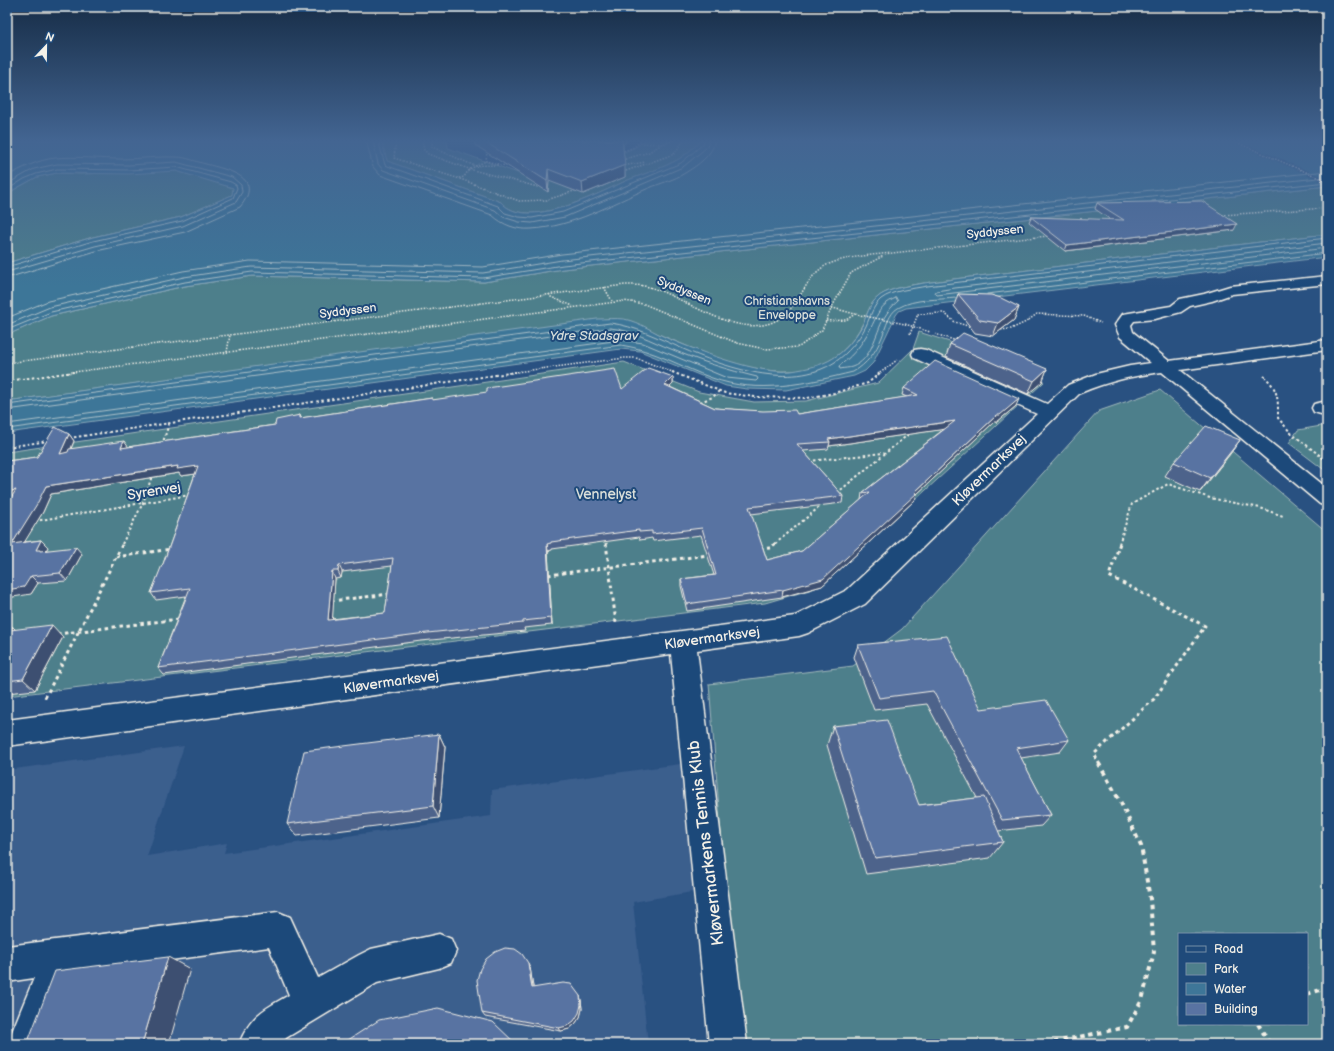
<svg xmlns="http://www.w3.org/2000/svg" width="1334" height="1051" viewBox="0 0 1334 1051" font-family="'Balsamiq Sans',sans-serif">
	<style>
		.built { fill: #3b5e8d }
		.green { fill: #4e7f8b; stroke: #a1b8ba; fill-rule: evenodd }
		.water { fill: #3e7698; stroke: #87a7b8 }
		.pier { fill: #295181 }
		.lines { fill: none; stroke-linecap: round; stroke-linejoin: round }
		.shore { stroke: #abc0c8; stroke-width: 1 }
		.minor-casing { stroke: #f4f1e8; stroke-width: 3 }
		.path-far3 { stroke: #f4f1e8; stroke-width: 1.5; stroke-dasharray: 1.5 1.5; stroke-linecap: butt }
		.path-far2 { stroke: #f4f1e8; stroke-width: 2; stroke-dasharray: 2.5 2.5; stroke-linecap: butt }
		.path-far1 { stroke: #f4f1e8; stroke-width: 3; stroke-dasharray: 3.5 3.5; stroke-linecap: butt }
		.path { stroke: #f4f1e8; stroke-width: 4; stroke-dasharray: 4.5 4.5; stroke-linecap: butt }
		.minor { fill: #1f4a7a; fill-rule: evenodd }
		.wall { fill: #4d638b; stroke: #f4f1e8; fill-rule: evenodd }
		.shaded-wall { fill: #3e5071; stroke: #f4f1e8 }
		.building { fill: #5973a2; stroke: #f4f1e8; fill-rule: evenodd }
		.labels { text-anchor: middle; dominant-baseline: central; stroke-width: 4; stroke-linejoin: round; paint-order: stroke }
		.far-street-label { font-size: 12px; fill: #f4f1e8; stroke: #1f4a7a }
		.far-park-label { font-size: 12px; fill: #dbe0da; stroke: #1f4a7a }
		.far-water-label { font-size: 13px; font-style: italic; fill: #d9dfdc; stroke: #1f4a7a }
		.street-label { font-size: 14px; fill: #f4f1e8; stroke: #1f4a7a }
		.park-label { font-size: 14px; fill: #dbe0da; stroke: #1f4a7a }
		.near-street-label { font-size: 17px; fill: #f4f1e8; stroke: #1f4a7a }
	</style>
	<rect width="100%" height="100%" fill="#295181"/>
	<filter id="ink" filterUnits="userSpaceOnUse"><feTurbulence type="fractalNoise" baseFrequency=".025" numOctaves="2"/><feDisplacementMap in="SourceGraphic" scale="8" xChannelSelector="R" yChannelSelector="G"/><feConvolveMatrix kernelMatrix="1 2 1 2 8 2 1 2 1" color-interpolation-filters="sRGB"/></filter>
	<g filter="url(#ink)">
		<!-- built -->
		<path class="built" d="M184,746L147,856L227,843L224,853L491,816L492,790L680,764L698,891L633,902L648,1044H7V770Z"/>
		<!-- green -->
		<g class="green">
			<path d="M381,140H447L448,148L529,177L575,173L636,147L645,140H702C695,146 687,154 679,159C663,168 644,174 628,180C599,193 526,232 501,202L387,161Z"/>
			<path d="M176,171L229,186L234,188L232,195L181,217L93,237L7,263V195L15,189L37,177L57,173L80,174Z"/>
			<path d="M1327,186V234L954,279C935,282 892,285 878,297C869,304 867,316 862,325C846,355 823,370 789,371C750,373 705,354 670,339C648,330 634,320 610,319L7,401V335L51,316L185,286L252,276L484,282L563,269Z"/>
			<path d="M919,332L959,345L1044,382L831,577L813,589L765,603L7,696V452L624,362L699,392L754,402L806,401L878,383L913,349Z"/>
			<path d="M1160,390L1327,532V1044H738L709,684L853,666L902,629L1099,411ZM1179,934H1307V1024H1179Z"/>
			<path d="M1327,425V472L1289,443L1298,430Z"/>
		</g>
		<!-- water -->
		<g class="water">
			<path d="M32,140H381L387,161L501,202C526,232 599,193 628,180C644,174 663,168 679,159C687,154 695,146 702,140H1327V186L563,269L484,282L252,276L185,286L51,316L7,335V263L93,237L181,217L232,195L233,188L176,171L129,174L57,173L37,177L15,189L7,195V143Z"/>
			<path d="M1327,234V257L906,308L899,311L896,315L873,363L865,371L854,376L786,390L747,389L726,386L640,351L621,349L7,433V401L597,319C606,319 615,318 624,319C640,322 655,333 669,339C699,351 759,375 791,371C826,366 844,357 862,326C867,316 869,304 878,297C892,285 935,282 954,279Z"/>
		</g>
		<!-- pier -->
		<path class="pier" d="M1228,140H1235L1278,158L1285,160L1287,162L1327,179V183Z"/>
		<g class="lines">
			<!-- shore -->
			<g class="shore">
				<path d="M366,140L373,167L380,175L492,215C503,225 516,230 531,229C573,227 611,204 649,188C661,183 674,180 685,173C698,165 713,155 715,140"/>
				<path d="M373,140L378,164L383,170L495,210L503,217L519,222L532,223L565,217L683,167L707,147L709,140"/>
				<path d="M378,140L385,165L498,206L505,213L519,217L532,218L563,212L681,163L703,144L704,140"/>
				<path d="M7,176C23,168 37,160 55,158C77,156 100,159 122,159C140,159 159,156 177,157C186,157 197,162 206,164C228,170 265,177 240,207L185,232L96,251L7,278"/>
				<path d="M7,184L34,169L57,164L129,165L176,162L232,177L241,185L242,192L236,202L183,226L95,246L7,272"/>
				<path d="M7,190L24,179L36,174L57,169L129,170L176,167L231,182L236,185L237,188L233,198L182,221L93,241L7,267"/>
				<path d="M1152,201L1327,182"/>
				<path d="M1327,243L955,288L936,291L935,293L937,295L1327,248"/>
				<path d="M987,294L1327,253"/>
				<path d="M896,298L898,301C892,306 888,311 884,318C875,334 872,360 852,367C849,368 844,368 840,369L839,366C850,358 859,348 866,336C877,320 876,306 896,298Z"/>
				<path d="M7,318L48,301L183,271L250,261L483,267L562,254L1327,171"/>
				<path d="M7,325L50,307L184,277L251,267L483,273L562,260L1327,177"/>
				<path d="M7,330L51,312L185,282L252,272L483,278L563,265L1095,207"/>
				<path d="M7,405L610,323C635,326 658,338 681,348C724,367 791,391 835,362C848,353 859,340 866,326C870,317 873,306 881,299C893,290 912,289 927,286L1327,238"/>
				<path d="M7,410L610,328C632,330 651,341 671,349C699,361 728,370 757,377L758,379L756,381L727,378L643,343L621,340L7,424"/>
				<path d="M7,429L621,345C654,350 681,367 712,378C758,395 808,383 853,372C867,364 876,352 882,337C886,327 889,313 898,308C915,298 938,300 956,298"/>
			</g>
			<!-- minor casing -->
			<g class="minor-casing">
				<g id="minor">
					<path d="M1327,276V284L1232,294L1212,301L1190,306L1181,312L1155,319L1134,321L1131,325L1133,332L1169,361L1327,340V350L1180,370L1327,488V506L1320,504L1162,372C1131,376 1109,381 1080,393L865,604L808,633L799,636L697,650L747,1044H709L671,654L7,746V720L795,616L847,590L1037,414L914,358L912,354L914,350L920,349L926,350L1047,404L1068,385L1096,374L1130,366L1151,363L1120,337L1115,325L1123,314L1171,306L1180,299L1204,294L1230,286Z"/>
					<path d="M1327,401V413L1321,414L1314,412L1312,408L1314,404Z"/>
					<path d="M278,912L290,917L318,978L359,955L371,949L439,934L451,939L456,951L451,963L439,968L377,983L286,1038L282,1044H239C251,1015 263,1010 289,995L269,947L72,973L44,1044H7L34,978L7,982V946Z"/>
				</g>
			</g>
			<!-- path-far3 -->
			<g class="path-far3">
				<path d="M396,140L394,158L463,180L519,201L547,200L577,190"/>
				<path d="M422,140L424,150L428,154L469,169L538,187L542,186"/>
				<path d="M432,140V147L475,166L486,161"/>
				<path d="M1231,140L1327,181"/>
				<path d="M640,143L662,144L674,140"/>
				<path d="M487,151L486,161L510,167"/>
				<path d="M621,152L634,147L642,140"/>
				<path d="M622,160L649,152L662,144"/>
				<path d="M622,166L645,162"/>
				<path d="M623,172L674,154L684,140"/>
				<path d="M459,178L464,177C473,162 482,166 498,165"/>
				<path d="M1222,215L1327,208"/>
				<path d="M604,287L612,301"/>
				<path d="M549,294L551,297L573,306"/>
				<path d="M800,299L855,314L905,324L930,332"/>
				<path d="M826,321L846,320L855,314"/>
				<path d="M998,330L1011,329L1026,322L1037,314L1084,316L1101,323"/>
				<path d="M910,334L918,314L944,313L955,322L974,328"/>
				<path d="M935,334L957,341"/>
				<path d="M227,352L230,335"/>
				<path d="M7,363L625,285C633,285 641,285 649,287C684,297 725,331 762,325C801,319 800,276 829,264C851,255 878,255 901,252C950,247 999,241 1048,236"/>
				<path d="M66,373L624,301L644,304L737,343L765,349L799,347L822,330L832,307L851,273L883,256"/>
				<path d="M508,373L625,358H636L675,373"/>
				<path d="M880,373L897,360"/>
			</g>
			<!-- path-far2 -->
			<g class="path-far2">
				<path d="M672,372L725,393L755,397L807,398L834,393L868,383L881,372"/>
				<path d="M1264,376C1279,390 1278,399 1278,418L1291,433L1327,461"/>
				<path d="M7,381L74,372"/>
				<path d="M700,402L713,397L719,391"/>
				<path d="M69,438L516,372"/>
				<path d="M162,445L169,424"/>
				<path d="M7,447L48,441"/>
				<path d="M809,461L884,453"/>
				<path d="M837,493L910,433"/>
				<path d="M35,521L190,495"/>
				<path d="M605,539L606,544"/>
				<path d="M122,544L143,503L152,476"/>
				<path d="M775,544L823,504"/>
				<path d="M1119,544L1132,504L1168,484L1210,498L1260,508L1283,516"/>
			</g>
			<!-- path-far1 -->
			<g class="path-far1">
				<path d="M606,543L616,623"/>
				<path d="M760,549L770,548L776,543"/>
				<path d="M116,557L171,549"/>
				<path d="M548,575L709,555"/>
				<path d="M331,601L390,594"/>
				<path d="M57,634L179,619"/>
				<path d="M45,698L123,543"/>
				<path d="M1100,765L1094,754L1154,699L1205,626L1109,576L1120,543"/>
			</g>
			<!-- path -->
			<g class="path">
				<path d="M1307,994L1327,988"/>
				<path d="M1258,1024L1270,1044"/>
				<path d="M1045,1044L1127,1027L1142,1000L1154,952L1150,899L1141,846L1121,803L1099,764"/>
			</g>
			<!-- minor -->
			<use href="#minor" class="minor"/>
		</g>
		<!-- wall -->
		<g class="wall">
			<path d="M474,140H627L623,145L625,177L583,194L549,181L548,192L475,145Z"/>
			<path d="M1097,203L1234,230L1065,251L1029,222L1031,217L1111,220L1095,209Z"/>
			<path d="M958,294L1019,307L1014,320L993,336L975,333L954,306Z"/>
			<path d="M950,344L1047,369L1042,382L1028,394L946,357Z"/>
			<path d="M673,377V384L670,387L715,408L797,414L907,397L902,395L904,388L1016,406L997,422H994L917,494L915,500L822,586L782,597L687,611L681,586V579L714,575L701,535L653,541L652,538L640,540L639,537L552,549V550L548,551L552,625L524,628L525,631L421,641L164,675L158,668L186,596L156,600L151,593L163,564L195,474L181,476L179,473L51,494L43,512L24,542L41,540L48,547L46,550L82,554L67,581L38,583L31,594L10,500H7V461L37,457L69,434L74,441L71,449L128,447L275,425L300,415L301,418L432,398L433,400L622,389ZM944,429L862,493L861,500L802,551L767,560L751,514L842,503L843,496L803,451L828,449L829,446ZM392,566L385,613L332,619L335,579L341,578L342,572Z"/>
			<path d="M1240,440L1230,454L1200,492L1165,476L1174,462Z"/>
			<path d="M7,627H13L16,630L63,637L35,690L7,693Z"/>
			<path d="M858,645L981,709L1069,740L1060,752L1021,758L1051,815L1041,826L998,831L1003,842L990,858L866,874L827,745L833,726L919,805L977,798L927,704L874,710L854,657Z"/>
			<path d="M439,734L445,747L439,818L297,836L287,824Z"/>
			<path d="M530,967L533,988L580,996L581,1000L582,1009L580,1017L575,1024L569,1029L561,1031L485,1017L482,1013Z"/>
		</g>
		<!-- shaded-wall -->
		<g class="shaded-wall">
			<path d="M622,140H627L622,146Z"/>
			<path d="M625,165V177L583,194L582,182Z"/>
			<path d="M548,169L549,181L548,192L547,181Z"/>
			<path d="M1237,224L1234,230L1065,251L1067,245Z"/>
			<path d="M1019,307L1014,320L993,336L998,323Z"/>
			<path d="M1047,369L1042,382L1028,394L1034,381Z"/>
			<path d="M673,377V384L665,392V385Z"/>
			<path d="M1019,399L1016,406L997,422H994L917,494L915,500L822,586L782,597L783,590L915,492L997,415Z"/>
			<path d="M955,421L953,428L829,446L830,442L828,439Z"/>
			<path d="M69,434L74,441L66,461L60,454Z"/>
			<path d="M1240,440L1230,454L1200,492L1210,478Z"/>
			<path d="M124,441L129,448H121Z"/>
			<path d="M178,466H198L203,473L181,476L179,473L51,494L43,512L19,551L12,544L46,486Z"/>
			<path d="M16,490L22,498L7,500V492Z"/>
			<path d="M41,540L48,547L44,554L36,550Z"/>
			<path d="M547,544L548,551L552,625L551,618Z"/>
			<path d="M76,547L82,554L67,581L60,573Z"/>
			<path d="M339,565L342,572L341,578L338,571Z"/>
			<path d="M332,571L335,579L332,627L328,620Z"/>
			<path d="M31,576L38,583L31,594L7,598V590Z"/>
			<path d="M52,625L63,637L35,690L23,679Z"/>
			<path d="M13,627L24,638L10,630Z"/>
			<path d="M439,734L445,747L439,818L433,806Z"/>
			<path d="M168,957L190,969L169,1044H142Z"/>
			<path d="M528,963L530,967L534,993L532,988Z"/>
			<path d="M580,996L581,1000L582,1009L580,1017L575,1024L569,1029L561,1031L559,1028Z"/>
		</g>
		<!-- building -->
		<g class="building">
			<path d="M482,140H622L625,165L582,182L548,169L547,181Z"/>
			<path d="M1202,201L1237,224L1067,245L1031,217L1124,220L1097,203Z"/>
			<path d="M958,294L991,295L1001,298L1019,307L998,323L980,320Z"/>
			<path d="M963,333L1047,369L1034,381L950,344Z"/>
			<path d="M935,361L1019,399L1000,415H997L915,492L917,493L823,579L783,590L687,604L681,579L716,575L702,528L652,534V531L639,532V530L551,542V543L547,544L551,618L523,621V623L418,634L158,668L190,588L151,593L162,565L163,564L198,466L177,469L178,466L46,486L37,504L12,544L41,540L36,550H40V551L76,547L60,573L31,576L24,587L7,590V504L16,490L7,492V461L37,457L55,427L69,434L60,454L68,452L69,449L124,441L121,448L275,425L276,420L300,415V418L432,398V400L487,392V388L615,369L622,389L648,368L673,377L665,385L715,408L763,411L795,410L797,414L918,395L904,388ZM955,421L862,493L870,492L802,551L767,560L749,507L843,496L797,444L830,442L828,439ZM393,558L385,613L328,620L332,571H338L339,565Z"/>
			<path d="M1206,426L1240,440L1210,478L1174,462Z"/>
			<path d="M52,625L23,679L7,681V627H13L10,630Z"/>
			<path d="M947,636L981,709L1046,700L1069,740L1016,748L1051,815L1002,820L933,691L879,698L858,645Z"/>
			<path d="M887,720L919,805L984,797L1003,842L875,858L833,726Z"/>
			<path d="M439,734L433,806L287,824L304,751Z"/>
			<path d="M505,948L515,949L522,954L528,963L532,988L563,983L571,984L580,996L581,1005L579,1013L574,1021L567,1026L559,1028L482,1013L477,980L480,969L486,959L495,952Z"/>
			<path d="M168,957L142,1044H27L55,971Z"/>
			<path d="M438,1008L493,1022L516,1044H342L379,1020Z"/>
		</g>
	</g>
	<!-- sky -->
	<linearGradient id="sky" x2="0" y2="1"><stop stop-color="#172d47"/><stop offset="0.49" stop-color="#436592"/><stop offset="1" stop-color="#436592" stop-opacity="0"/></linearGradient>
	<rect width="1334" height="287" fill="url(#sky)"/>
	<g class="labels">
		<!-- far-street labels -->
		<g class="far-street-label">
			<text transform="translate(995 232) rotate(-6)">Syddyssen</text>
			<text transform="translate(684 291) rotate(22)">Syddyssen</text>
			<text transform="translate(348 311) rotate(-7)">Syddyssen</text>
		</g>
		<!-- far-park labels -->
		<g class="far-park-label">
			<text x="787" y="301">Christianshavns<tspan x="787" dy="14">Enveloppe</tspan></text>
		</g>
		<!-- far-water labels -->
		<g class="far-water-label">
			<text x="594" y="336">Ydre Stadsgrav</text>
		</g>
		<!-- street labels -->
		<g class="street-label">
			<text transform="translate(989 470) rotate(-44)">Kløvermarksvej</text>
			<text transform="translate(154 491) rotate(-9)">Syrenvej</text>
			<text transform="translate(712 638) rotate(-8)">Kløvermarksvej</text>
			<text transform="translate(391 682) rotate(-8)">Kløvermarksvej</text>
		</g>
		<!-- park labels -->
		<g class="park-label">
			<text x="606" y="494">Vennelyst</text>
		</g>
		<!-- near-street labels -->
		<g class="near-street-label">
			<text transform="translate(706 843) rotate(-97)">Kløvermarkens Tennis Klub</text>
		</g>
	</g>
	<!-- margin -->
	<rect width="1334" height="1051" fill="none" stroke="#1f4a7a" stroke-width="24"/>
	<rect x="12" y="12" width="1310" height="1027" fill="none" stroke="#f4f1e8" stroke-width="1.5" filter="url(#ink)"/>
	<!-- legend -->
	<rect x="1178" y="933" width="130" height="92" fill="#1f4a7a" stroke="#748da6"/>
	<rect x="1186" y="946" width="20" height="6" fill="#1f4a7a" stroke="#748da6"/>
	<text x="1214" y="953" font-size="12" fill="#f4f1e8">Road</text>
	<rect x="1186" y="963" width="20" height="12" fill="#4e7f8b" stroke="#748da6"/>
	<text x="1214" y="973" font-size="12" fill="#f4f1e8">Park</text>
	<rect x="1186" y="983" width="20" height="12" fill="#3e7698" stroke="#748da6"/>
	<text x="1214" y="993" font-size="12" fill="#f4f1e8">Water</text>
	<rect x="1186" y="1003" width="20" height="12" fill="#5973a2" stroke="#748da6"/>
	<text x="1214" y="1013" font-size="12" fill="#f4f1e8">Building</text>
	<!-- north arrow -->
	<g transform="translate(46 46) rotate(22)" stroke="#1f4a7a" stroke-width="3" paint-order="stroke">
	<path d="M0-3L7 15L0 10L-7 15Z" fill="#f4f1e8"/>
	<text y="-6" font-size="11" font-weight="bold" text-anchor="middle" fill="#f4f1e8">N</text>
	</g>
</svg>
